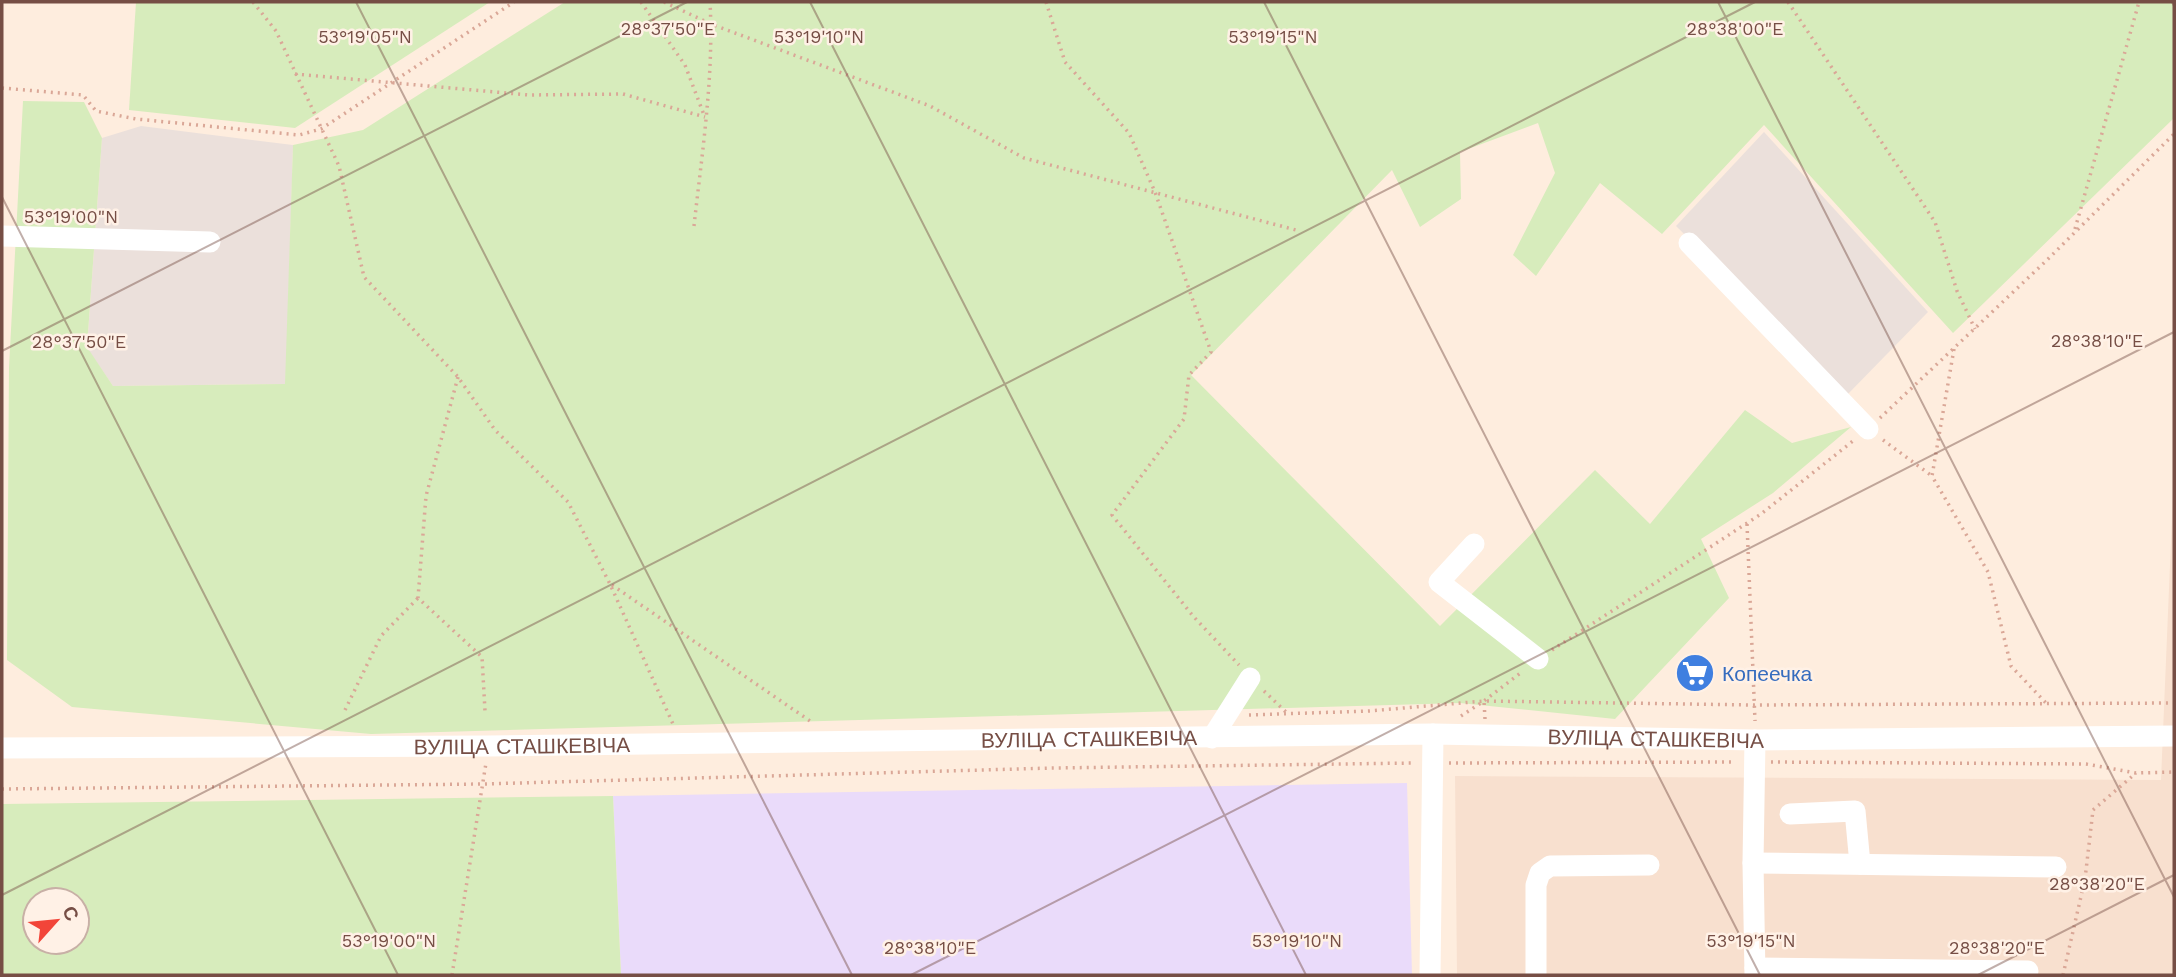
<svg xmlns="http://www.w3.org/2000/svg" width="2176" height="977" viewBox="0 0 2176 977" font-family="'Work Sans',sans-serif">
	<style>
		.residential { fill: #f8e0cf }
		.industrial { fill: #ebe0db }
		.education { fill: #eadbfa }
		.green { fill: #d7ecbc; fill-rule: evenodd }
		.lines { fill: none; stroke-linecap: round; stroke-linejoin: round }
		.path { stroke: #daa797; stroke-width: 3.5; stroke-dasharray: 2 5; stroke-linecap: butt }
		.minor { stroke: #fff; stroke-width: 21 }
		.ticks { fill: none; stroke: #764e45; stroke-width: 2; stroke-opacity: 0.45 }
		.labels { text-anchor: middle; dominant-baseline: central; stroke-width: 5; stroke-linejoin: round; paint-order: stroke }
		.shop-label { font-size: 21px; fill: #366cbe; stroke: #fff1e6; text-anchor: start }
		.street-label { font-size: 21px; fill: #764e45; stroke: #fff1e6 }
		.ticks-label { font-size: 18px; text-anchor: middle; fill: #764e45; stroke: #fff1e6; stroke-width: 5; stroke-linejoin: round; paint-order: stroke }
	</style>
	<rect width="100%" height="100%" fill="#feedde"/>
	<!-- residential -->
	<path class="residential" d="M2174,469V975H1457L1455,776L2161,780Z"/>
	<!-- industrial -->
	<g class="industrial">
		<path d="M141,126L293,145L286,384L113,386L87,348L102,138Z"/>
		<path d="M1764,132L1928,312L1847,395L1676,226Z"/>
	</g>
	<!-- education -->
	<path class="education" d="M1407,783L1412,975H621L613,796Z"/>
	<!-- green -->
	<g class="green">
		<path d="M136,2H490L295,128L129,110Z"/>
		<path d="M565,2H2174V118L1953,333L1764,125L1662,234L1600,183L1536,276L1513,255L1555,173L1538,123L1460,152L1461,199L1420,227L1392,170L1191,375L1440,626L1595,470L1650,524L1745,410L1792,443L1851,427L1773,493L1701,539L1729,598L1615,719L1460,703L371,734L72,707L7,660L9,368L23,101L84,102L102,138L87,347L113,386L285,384L293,145L363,130Z"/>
		<path d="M613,796L621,975H2V804ZM35,900H77V942H35Z"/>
	</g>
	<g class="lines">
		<!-- path -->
		<g class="path">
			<path d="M253,2L276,31L339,166L364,277L458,377L495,430L568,502L610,584L673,724"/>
			<path d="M641,2L685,65L704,115"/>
			<path d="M664,2L711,24L930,106L1024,158L1296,230"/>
			<path d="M1046,2L1065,62L1129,133L1155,192L1211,352L1189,375L1184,419L1112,515L1193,616L1239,665"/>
			<path d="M1788,2L1935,222L1957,291L1975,329"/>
			<path d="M295,74L529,95L623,94L705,117"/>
			<path d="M2,88L83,95L96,111L136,119L299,135L321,129L514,2"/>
			<path d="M694,226C702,153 714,76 710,2"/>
			<path d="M2075,229L2139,2"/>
			<path d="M1954,349L1932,476L1988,572L2011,666L2046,703"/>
			<path d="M458,377L426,496L418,598L482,657L485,711"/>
			<path d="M1880,418L2046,261L2174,134"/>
			<path d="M1883,440L1932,476"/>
			<path d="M1747,524L1755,721"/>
			<path d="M612,585L813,723"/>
			<path d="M1552,650L1761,514L1853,441"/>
			<path d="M1264,691L1288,714"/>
			<path d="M345,710L381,636L418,598"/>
			<path d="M1249,715L1369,711L1484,701"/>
			<path d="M1461,716L1484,701L1523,671"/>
			<path d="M1485,719L1484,701L1754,705L2174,703"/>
			<path d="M1771,762L2086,764L2136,773L2174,772"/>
			<path d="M1449,763L1735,762"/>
			<path d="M2,789L483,784L1053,768L1413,763"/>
			<path d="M452,975L486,763"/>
			<path d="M2063,975L2085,879L2093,810L2136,773"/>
		</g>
		<!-- minor -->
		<g class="minor">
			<path d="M2,236L210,242"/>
			<path d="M1689,243L1868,429"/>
			<path d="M1474,544L1439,582L1538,659"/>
			<path d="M1212,738L1250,678"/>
			<path id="s1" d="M2,748L489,746L1433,734L1755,740L2174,736"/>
			<path d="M1790,814L1855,811L1860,864"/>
			<path d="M1753,863L2056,867"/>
			<path d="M1755,968L2028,971"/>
			<path d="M1430,975L1433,734"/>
			<path d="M1536,975V885L1540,873L1550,866L1649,865"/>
			<path d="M1755,975L1753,863L1755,740"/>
		</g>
	</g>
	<!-- ticks -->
	<path class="ticks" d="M356,2L852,975M810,2L1306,975M1264,2L1760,975M1718,2L2174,897M2172,2L2174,6M2,197L398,975M2,351L687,2M2,895L1755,2M911,975L2174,332M1978,975L2174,875"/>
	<!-- icons -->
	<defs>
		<g id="supermarket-disc" transform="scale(2.0125)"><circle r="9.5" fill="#3f7fe0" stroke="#fff1e6"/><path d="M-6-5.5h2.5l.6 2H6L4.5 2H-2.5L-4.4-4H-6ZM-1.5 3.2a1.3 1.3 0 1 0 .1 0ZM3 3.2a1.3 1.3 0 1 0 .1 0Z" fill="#fff"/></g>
	</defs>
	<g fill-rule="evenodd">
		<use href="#supermarket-disc" x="1695" y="673"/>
	</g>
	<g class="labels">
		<!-- shop labels -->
		<g class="shop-label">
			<text x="1722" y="673">Копеечка</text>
		</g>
		<!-- street labels -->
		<g class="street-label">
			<text stroke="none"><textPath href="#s1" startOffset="1654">ВУЛІЦА СТАШКЕВІЧА</textPath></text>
			<text stroke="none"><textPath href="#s1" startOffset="1087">ВУЛІЦА СТАШКЕВІЧА</textPath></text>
			<text stroke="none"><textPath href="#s1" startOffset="520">ВУЛІЦА СТАШКЕВІЧА</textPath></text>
		</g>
	</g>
	<g class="ticks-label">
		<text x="668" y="35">28°37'50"E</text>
		<text x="1735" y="35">28°38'00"E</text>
		<text x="365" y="43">53°19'05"N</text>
		<text x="819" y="43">53°19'10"N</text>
		<text x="1273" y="43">53°19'15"N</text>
		<text x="71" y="223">53°19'00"N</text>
		<text x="2097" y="347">28°38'10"E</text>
		<text x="79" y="348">28°37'50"E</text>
		<text x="2097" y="890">28°38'20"E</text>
		<text x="389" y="947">53°19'00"N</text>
		<text x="1297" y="947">53°19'10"N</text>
		<text x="1751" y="947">53°19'15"N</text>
		<text x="930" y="954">28°38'10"E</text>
		<text x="1997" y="954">28°38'20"E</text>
	</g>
	<!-- border -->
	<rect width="2176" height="977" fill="none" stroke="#764e45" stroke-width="7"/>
	<!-- north arrow -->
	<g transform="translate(56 921) rotate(63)"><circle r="33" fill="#fff1e6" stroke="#c8b0a6" stroke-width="2"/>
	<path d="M0-5L12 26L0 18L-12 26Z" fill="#f24539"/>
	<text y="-10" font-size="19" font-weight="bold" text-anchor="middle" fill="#764e45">С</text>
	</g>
</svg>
